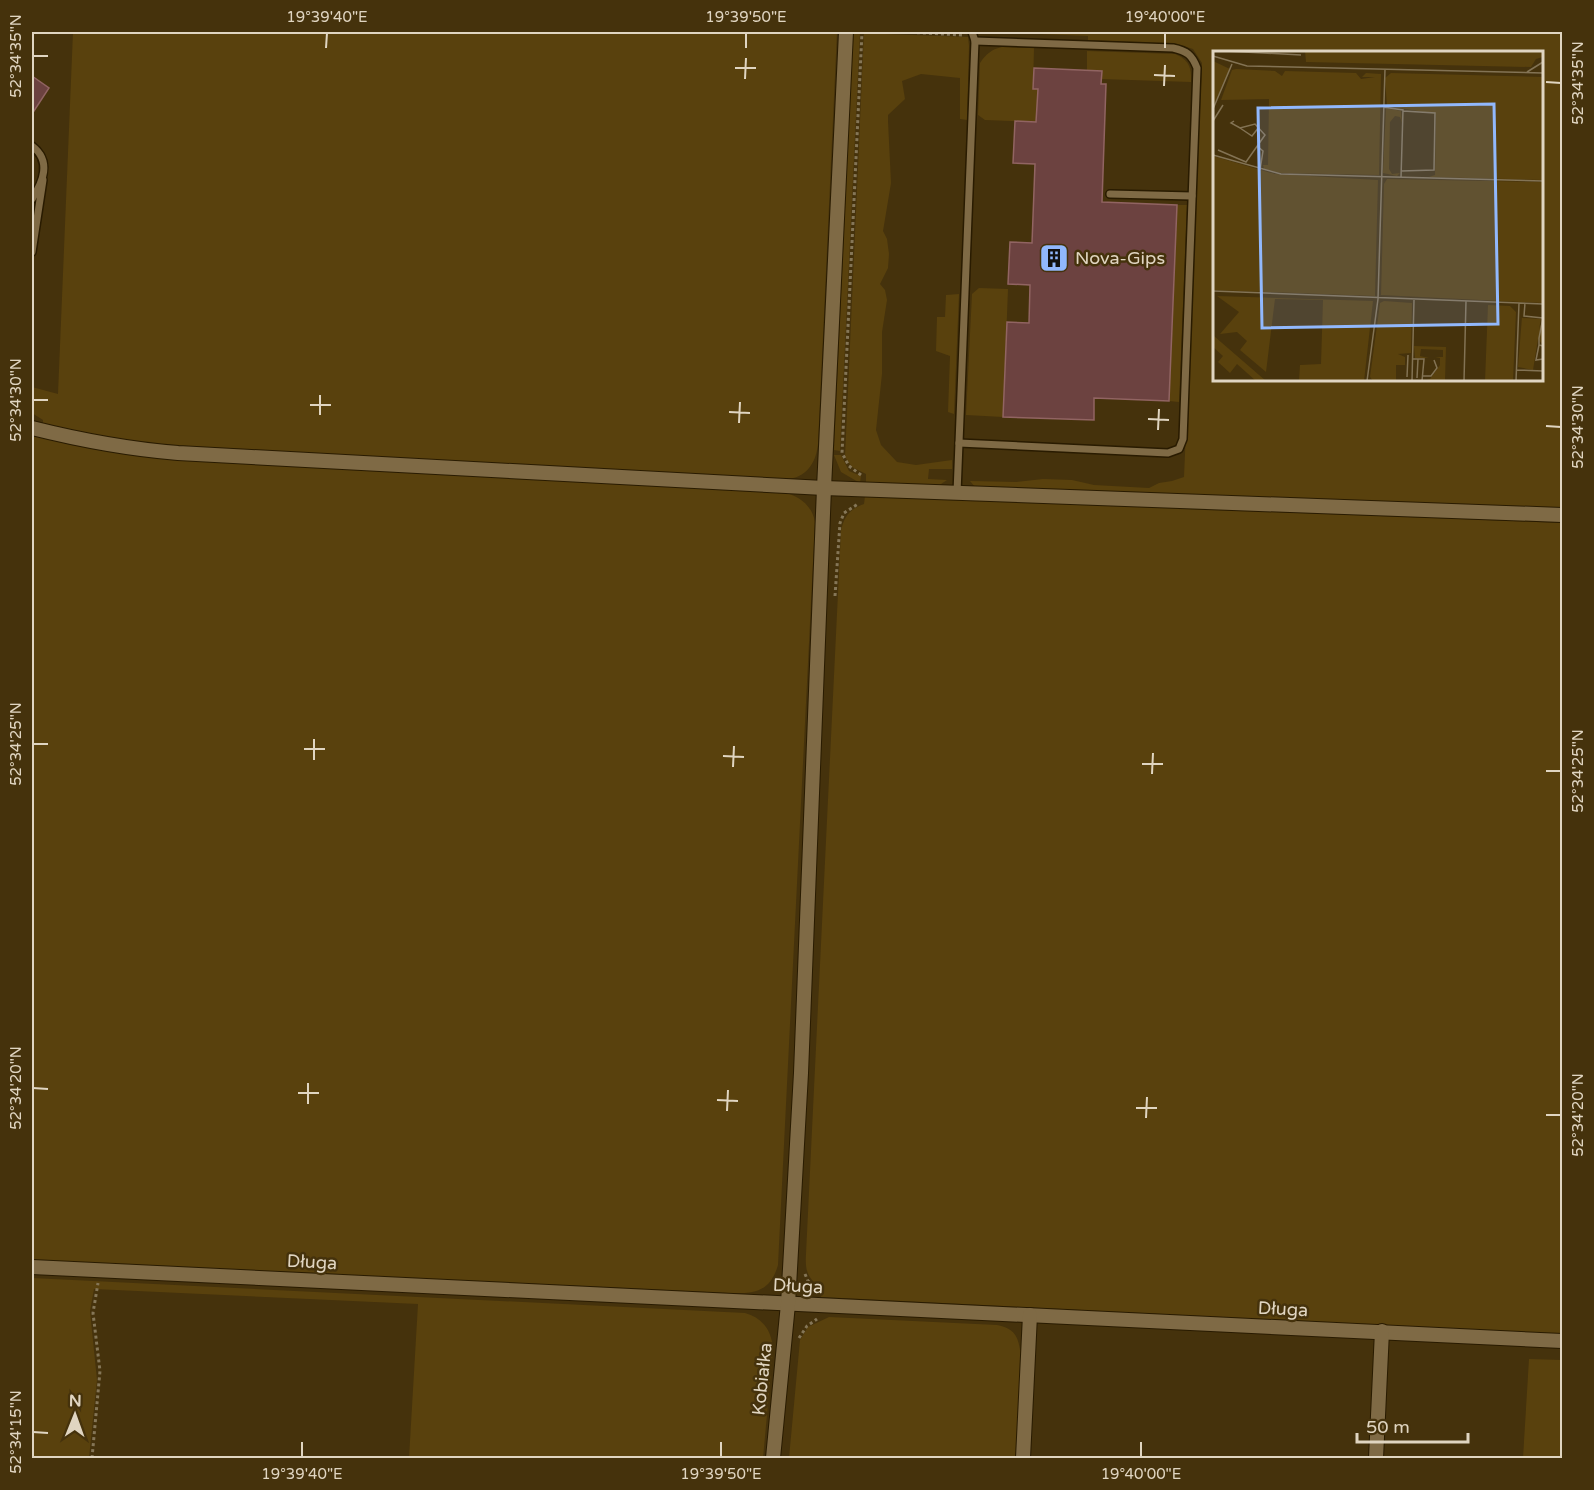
<svg xmlns="http://www.w3.org/2000/svg" width="1594" height="1490" viewBox="0 0 1594 1490" font-family="'Varela Round',sans-serif">
	<style>
		.green { fill: #59410d; fill-rule: evenodd }
		.building { fill: #6c4240; stroke: #916462; stroke-width: 1.5 }
		.lines { fill: none; stroke-linecap: round; stroke-linejoin: round }
		.lane-casing { stroke: #291b00; stroke-width: 10 }
		.street-casing { stroke: #291b00; stroke-width: 16 }
		.path { stroke: #857657; stroke-width: 3; stroke-dasharray: 3 3; stroke-linecap: butt }
		.lane { stroke: #7f6a45; stroke-width: 7 }
		.street { stroke: #7f6a45; stroke-width: 14 }
		.ticks { fill: none; stroke: #e0d5c1; stroke-width: 2 }
		.labels { text-anchor: middle; dominant-baseline: central; stroke-width: 5; stroke-linejoin: round; paint-order: stroke }
		.poi-label { font-size: 18px; fill: #e0d5c1; stroke: #45320c; text-anchor: start }
		.street-label { font-size: 18px; fill: #e0d5c1; stroke: #45320c }
		.inset-road { fill: none; stroke: #837354; stroke-width: 1.5 }
		.view { fill: #91b8fd; fill-opacity: 0.15; stroke: #91b8fd; stroke-width: 3 }
		.inset-edge { fill: none; stroke: #e0d5c1; stroke-width: 3 }
		.neatline { fill: none; stroke: #e0d5c1; stroke-width: 2 }
		.ticks-label { font-size: 15px; text-anchor: middle; fill: #e0d5c1 }
	</style>
	<rect width="100%" height="100%" fill="#45320c"/>
	<!-- green -->
	<g class="green">
		<path d="M73,32H837L818,444C816,464 805,480 783,479L188,446C138,443 91,436 43,424V420L32,413V387L58,394Z"/>
		<path d="M853,32H860L840,451L834,450Z"/>
		<path d="M864,32H886V34L968,37L969,46L967,120L960,119V78L921,74L902,81L905,99L888,115V121L891,183L883,231L887,239L889,254L888,268L880,284L885,290L887,300L882,332V374L876,430L881,445L897,462L916,465L952,460V469H929L928,479L947,480L938,486L866,484V474L852,467L845,457Z"/>
		<path d="M992,32H1562V510L981,488L975,487L970,481L1016,482L1043,479L1072,480L1094,485L1149,488L1159,483L1172,481L1184,477L1202,63L1193,49L1177,44L1088,40V36ZM1214,52H1542V380H1214Z"/>
		<path d="M1002,47L1034,48L1033,88L1038,89L1036,122L985,120L978,115L980,63C986,54 992,49 1002,47Z"/>
		<path d="M1087,51L1175,54C1189,60 1192,68 1191,82L1101,79V71L1087,70Z"/>
		<path d="M1177,205H1187L1179,402L1169,401Z"/>
		<path d="M979,288L1008,289L1003,417L966,415L972,294Z"/>
		<path d="M959,294L954,414L948,412L950,356L936,351L937,317H945L946,295Z"/>
		<path d="M32,434L71,445L142,456L783,492C799,496 812,505 815,522L778,1265C770,1293 753,1294 728,1293L32,1260Z"/>
		<path d="M834,455H841L849,471L861,476L860,483L841,472Z"/>
		<path d="M865,496L1562,523V1334L821,1297L822,1288C807,1279 805,1270 806,1254L841,531C844,516 850,509 864,504Z"/>
		<path d="M32,1278L745,1313C763,1318 772,1331 773,1350L763,1458H409L418,1304L94,1289L90,1311L97,1380L89,1458H32Z"/>
		<path d="M829,1317L997,1325C1013,1328 1018,1335 1020,1350L1024,1351L1019,1458H789L800,1340L808,1327Z"/>
		<path d="M1529,1359L1562,1360V1458H1523Z"/>
	</g>
	<!-- building -->
	<g class="building">
		<path d="M1034,68L1102,71L1101,84H1106L1102,202L1177,205L1169,401L1094,398V420L1003,417L1007,322L1029,323L1030,285L1008,284L1010,242L1032,243L1035,164L1013,163L1015,121L1036,122L1038,89H1033Z"/>
		<path d="M32,76L49,88L32,114Z"/>
	</g>
	<g class="lines">
		<!-- lane casing -->
		<g class="lane-casing">
			<g id="lane">
				<path d="M32,146C52,161 43,182 32,199"/>
				<path d="M1110,194L1192,196"/>
				<path d="M32,252L43,180"/>
				<path d="M959,443L1168,453L1179,449L1183,439L1197,68C1192,55 1187,51 1173,48L975,41"/>
				<path d="M957,493L975,41L972,32"/>
			</g>
		</g>
		<!-- street casing -->
		<g class="street-casing">
			<g id="street">
				<path d="M32,428C80,440 128,449 178,453L824,488L1562,515"/>
				<path d="M32,1267L1562,1341"/>
				<path d="M773,1458L788,1304L801,1073L824,488L846,32"/>
				<path d="M1023,1458L1030,1315"/>
				<path d="M1376,1458L1382,1331"/>
			</g>
		</g>
		<!-- path -->
		<g class="path">
			<path d="M905,32L962,35"/>
			<path d="M861,475L849,466L842,453L862,32"/>
			<path d="M835,596L840,523L844,513L858,504"/>
			<path d="M805,1274L808,1281L819,1289V1293"/>
			<path d="M799,1338L807,1326L817,1319"/>
			<path d="M92,1458L100,1371L93,1313L98,1283"/>
		</g>
		<!-- lane -->
		<use href="#lane" class="lane"/>
		<!-- street -->
		<use href="#street" class="street"/>
	</g>
	<!-- ticks -->
	<path class="ticks" d="M326,48L327,33M746,48V33M1165,48V33M33,56H48M735,68H756M1154,75L1175,76M745,79L746,58M1546,82L1561,83M1164,86L1165,65M33,400H48M310,405H331M729,412L750,413M320,415V395M1148,419L1169,420M739,423L740,402M1546,426L1561,427M1158,430L1159,409M33,744H48M304,749H325M723,756L744,757M314,760V739M1142,764H1163M733,767L734,746M1546,771H1561M1152,774L1153,753M33,1088L48,1089M298,1093H319M717,1100L738,1101M308,1104V1083M1136,1108H1157M727,1111L728,1090M1546,1115H1561M1146,1118L1147,1097M33,1432L48,1433M302,1457V1442M721,1457V1442M1141,1457V1442"/>
	<!-- icons -->
	<defs>
		<g id="building-square" transform="scale(1.5)"><rect x="-9" y="-9" width="18" height="18" rx="4" fill="#91b8fd" stroke="#45320c"/><path d="M-4-6H4V6H1V3H-1V6H-4ZM-2.5-4.3h1.7v1.8h-1.7ZM.8-4.3h1.7v1.8H.8ZM-2.5-1h1.7V.8h-1.7ZM.8-1h1.7V.8H.8Z" fill="#111"/></g>
	</defs>
	<g fill-rule="evenodd">
		<use href="#building-square" x="1054" y="258"/>
	</g>
	<g class="labels">
		<!-- poi labels -->
		<g class="poi-label">
			<text x="1075" y="258">Nova-Gips</text>
		</g>
		<!-- street labels -->
		<g class="street-label">
			<text transform="translate(312 1262) rotate(3)">Długa</text>
			<text transform="translate(798 1286) rotate(3)">Długa</text>
			<text transform="translate(1283 1309) rotate(3)">Długa</text>
			<text transform="translate(762 1379) rotate(-84)">Kobiałka</text>
		</g>
	</g>
	<!-- overview -->
	<g transform="translate(1213 51)">
		<rect width="330" height="330" fill="#45320c"/>
		<path d="M92,0H330V6L323,8L318,16L93,11ZM0,10L17,18L0,56ZM23,18L62,20L69,25L72,20L143,22L148,28L162,26H149L153,22L168,23L166,124L68,122L51,118L50,114H55L56,48L8,49L19,19ZM178,22L330,26V129L216,126L222,124L223,63L174,55L172,27ZM173,57L188,60L189,72L187,66L182,65L177,71L176,118L179,123L187,122L184,125L170,122ZM0,105L62,123L165,129L162,245L0,239ZM174,128L330,131V252L168,244L171,133ZM4,245L160,250L151,330H86L87,314L108,313L110,249L62,248L53,321L27,299L34,290L24,281L7,283L26,261ZM171,250L199,252L198,302L185,303L192,306V314H183V329L191,330H160L157,326L167,252ZM310,253L309,267L328,268L326,278L330,268V294L325,288L320,319L305,316ZM275,254L297,255L303,261L300,330H272ZM1,285L53,330H43L24,313L17,322L5,311L10,305L0,296ZM201,295L233,296L232,330H210L217,328L227,314V307L222,306H230V299L208,298L207,305L216,307H202Z" fill="#59410d"/>
		<path class="inset-road" d="M12,0L88,4M0,5L34,15L330,22M314,21L330,11M170,56L190,59L188,127M0,58L19,13M0,70L10,54M27,77L39,85L46,76M44,95L50,100L47,119M5,99L33,111L52,84L42,73L27,77L18,72L21,70M0,104L68,123L330,130M188,120L221,119L222,62L190,60M0,240L330,253M312,252L311,265L330,267M330,267L326,287V294L330,295M326,294L323,309L330,308M199,308H211L209,330M304,319L330,320M210,325H218L224,317L221,309M194,326L195,304M204,327L205,308M154,330L165,248L172,18M199,330L201,249M251,330L253,250M303,330L306,252"/>
		<path class="view" d="M281,53L285,273L49,277L45,57Z"/>
		<rect width="330" height="330" class="inset-edge"/>
	</g>
	<!-- border -->
	<rect width="1594" height="1490" fill="none" stroke="#45320c" stroke-width="66"/>
	<!-- north arrow -->
	<g transform="translate(75 1415) rotate(1)" stroke="#45320c" stroke-width="4.5" paint-order="stroke">
	<path d="M0-4.5L10 22L0 15L-10 22Z" fill="#e0d5c1"/>
	<text y="-9" font-size="16" font-weight="bold" text-anchor="middle" fill="#e0d5c1">N</text>
	</g>
	<!-- scale -->
	<path d="M1357 1433v9h111v-9" fill="none" stroke="#e0d5c1" stroke-width="3"/>
	<text x="1366" y="1433" font-size="18" fill="#e0d5c1" stroke="#45320c" stroke-width="4.5" paint-order="stroke">50 m</text>
	<rect x="33" y="33" width="1528" height="1424" class="neatline"/>
	<g class="ticks-label">
		<text x="327" y="22">19°39'40"E</text>
		<text x="746" y="22">19°39'50"E</text>
		<text x="1165" y="22">19°40'00"E</text>
		<text transform="translate(16 56) rotate(-90)" y="5">52°34'35"N</text>
		<text transform="translate(1578 83) rotate(-90)" y="5">52°34'35"N</text>
		<text transform="translate(16 400) rotate(-90)" y="5">52°34'30"N</text>
		<text transform="translate(1578 427) rotate(-90)" y="5">52°34'30"N</text>
		<text transform="translate(16 744) rotate(-90)" y="5">52°34'25"N</text>
		<text transform="translate(1578 771) rotate(-90)" y="5">52°34'25"N</text>
		<text transform="translate(16 1088) rotate(-90)" y="5">52°34'20"N</text>
		<text transform="translate(1578 1115) rotate(-90)" y="5">52°34'20"N</text>
		<text transform="translate(16 1432) rotate(-90)" y="5">52°34'15"N</text>
		<text x="302" y="1479">19°39'40"E</text>
		<text x="721" y="1479">19°39'50"E</text>
		<text x="1141" y="1479">19°40'00"E</text>
	</g>
</svg>
